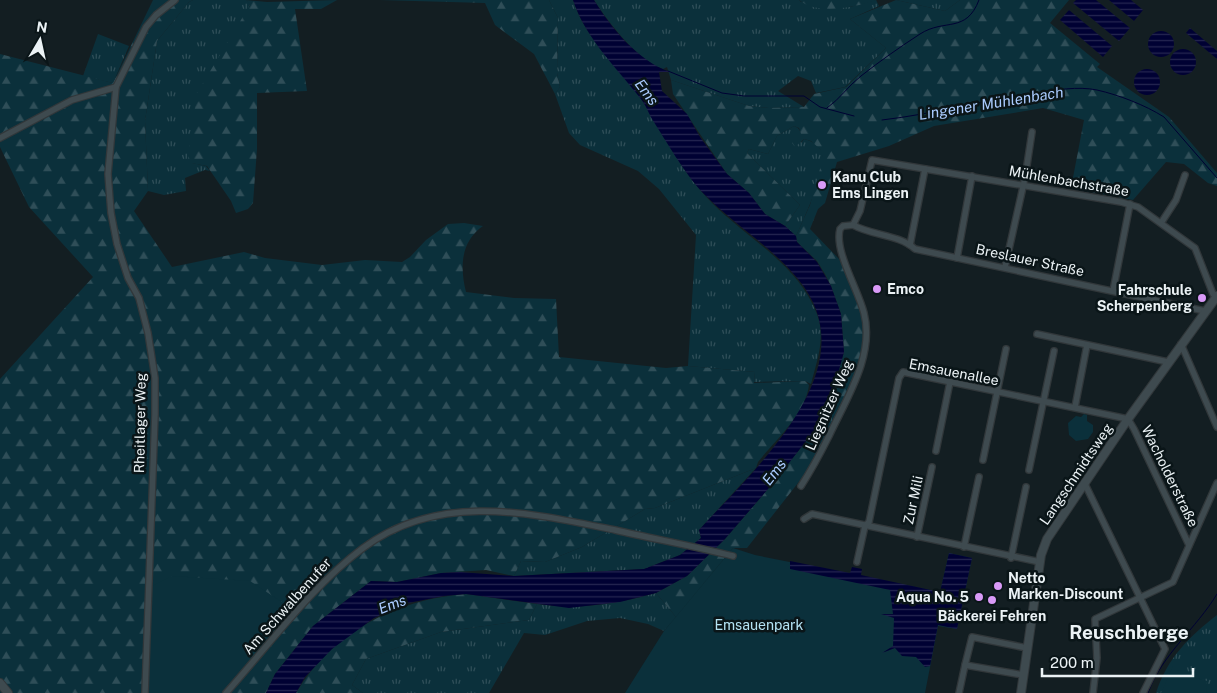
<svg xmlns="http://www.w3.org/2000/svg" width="1217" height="693" viewBox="0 0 1217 693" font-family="'Public Sans',sans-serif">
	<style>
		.grass { fill: url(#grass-tufts) }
		.forest { fill: url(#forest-firs) }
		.green { fill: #0b303b }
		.water { fill: url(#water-rules) }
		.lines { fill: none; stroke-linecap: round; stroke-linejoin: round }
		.stream { stroke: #000133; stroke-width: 1 }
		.street-casing { stroke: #31373a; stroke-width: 8 }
		.secondary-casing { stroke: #31373a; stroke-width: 10 }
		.street { stroke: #3e4a4f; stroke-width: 5.5 }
		.secondary { stroke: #3e4a4f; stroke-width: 8 }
		.poi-dot { fill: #d99af7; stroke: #0a1518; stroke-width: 2 }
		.labels { text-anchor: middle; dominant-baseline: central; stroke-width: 5; stroke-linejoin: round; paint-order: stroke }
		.poi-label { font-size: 14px; font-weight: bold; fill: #ebf2f5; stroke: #0a1518; text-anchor: start }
		.street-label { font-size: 14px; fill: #ebf2f5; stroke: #0a1518 }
		.park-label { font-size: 14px; fill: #b4e2f3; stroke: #0a1518 }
		.water-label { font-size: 15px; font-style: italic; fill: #aacbfe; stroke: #0a1518 }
		.district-label { font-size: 19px; font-weight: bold; fill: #ebf2f5; stroke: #0a1518 }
	</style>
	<defs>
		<pattern id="grass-tufts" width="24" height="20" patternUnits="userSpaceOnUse" patternTransform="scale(1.25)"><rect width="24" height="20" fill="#0b303b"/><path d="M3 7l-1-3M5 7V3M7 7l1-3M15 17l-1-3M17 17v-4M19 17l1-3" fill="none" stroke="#2f4e58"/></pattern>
		<pattern id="forest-firs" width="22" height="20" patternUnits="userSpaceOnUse" patternTransform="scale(1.25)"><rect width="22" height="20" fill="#0b303b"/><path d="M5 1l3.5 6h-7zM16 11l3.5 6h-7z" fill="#2f4e58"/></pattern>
		<pattern id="water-rules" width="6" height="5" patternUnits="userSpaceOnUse" patternTransform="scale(1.25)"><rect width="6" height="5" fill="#000133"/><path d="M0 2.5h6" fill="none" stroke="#252651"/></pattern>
	</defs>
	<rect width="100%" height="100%" fill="#131e22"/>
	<!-- grass -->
	<g class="grass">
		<path d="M193,0H246L250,4L192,163L206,166L210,171L205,170L185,178L186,191L164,195L148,191L145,121L157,41L189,2Z"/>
		<path d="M549,0H573C586,41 620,67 643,102C662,132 678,164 701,191C737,234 796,259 817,314C826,338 817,360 811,384L805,381L754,382L755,372L688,366L696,235L659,189L638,171L580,145L569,133L555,94L560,87L557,73L558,18Z"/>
		<path d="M594,0H799L801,2L850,7L876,0L879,6L850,19L886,48L845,87L816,93L811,81L798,76L778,91L804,107L769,108L749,106L671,80L667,67L663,69C637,60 609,23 594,0Z"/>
		<path d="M896,0H960L945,11Z"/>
		<path d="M98,34L129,46L113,83L83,76Z"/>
		<path d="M794,126L798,128L802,134L801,143L804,139C813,141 822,147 823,157C825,172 803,221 796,236L785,226L800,205L747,153L749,149L768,154L777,136Z"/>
		<path d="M833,391L838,403L842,404L832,427L821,422Z"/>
		<path d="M756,468L699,530L701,538L680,555L644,569L514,576L521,561L545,562L582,547L645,509L655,508Z"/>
		<path d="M656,593L676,617L664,631L648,624L620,618L587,621L545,635L524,633L489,693H363L352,685L366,659L441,632L529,620L537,604C578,610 617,604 656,593Z"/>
		<path d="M1217,615V693H1156C1167,658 1189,637 1217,615Z"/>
	</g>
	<!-- forest -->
	<g class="forest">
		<path d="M153,0H193L189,2L157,41L145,121L148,191L134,211L172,267L244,252L265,258L322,265L365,260L402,262L410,257L426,240L448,224L464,223L483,226C460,242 460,268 466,292L514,298L556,299L559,357L666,368L688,366L755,372L754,383L805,381L809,385C805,415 776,439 758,462L756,468L655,508L645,509L582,547L545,562L521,561L514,576L486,570L441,573L397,582L371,581L313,626L275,674L266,693H0V379L93,277L29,207L0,147V54L113,83Z"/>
		<path d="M246,0L267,2L337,0L321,9H295L307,91L257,93V149L253,203L248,209L236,213L231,201L207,166L191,163L188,155L197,93L250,5Z"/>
		<path d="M380,0H549L558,18L557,73L560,87L555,94L534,54L495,25L485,3Z"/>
		<path d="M799,0H877C854,7 819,16 799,0Z"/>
		<path d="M896,0L945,11L960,0H1069L1050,23L1100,64L1097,67L1169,117L1217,173V186L1208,183L1184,164L1166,162L1133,200L1071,188L1084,120L1043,108L934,126L889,146L837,162L825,203L818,209L810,229L839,259L859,299L864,333L863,352L846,400L842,404L838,403L833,391L844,352L841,314L831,286L825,274L817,261L797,242L796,236L810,205L823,158L820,149L811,141L804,139L795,147L792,143L801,134L799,128L794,126L777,136L768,154L749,149L747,153L800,205L785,226L765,214L749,193L727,174L673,94L671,80L749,106L769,108L804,107L814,94L846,87L886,48L850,19Z"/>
		<path d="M821,422L832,427L816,460L747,548H733L676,617L656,593L687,576L725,539L774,482Z"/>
		<path d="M466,594L537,604L529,620L441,632L366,659L352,685L363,693H296C332,632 397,599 466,594Z"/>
	</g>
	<!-- green -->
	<g class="green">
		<path d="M1084,414L1087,415V421L1093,425V432L1088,439L1076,441L1069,435L1068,423L1076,416L1081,417Z"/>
		<path d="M733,548L755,555L940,592L949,553L972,558L957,629L938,626L925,693H625L664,631Z"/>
		<path d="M172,576L250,581L294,610L223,693H148L152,586Z"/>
		<path d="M1173,666L1184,675L1207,681L1206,693H1161Z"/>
	</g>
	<!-- water -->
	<g class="water">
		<path d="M573,0H594C612,29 637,60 670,72H659L662,91L687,114L700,137L727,174L749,193L765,214L785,226L796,236L797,242L817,262L831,286L841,314L844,352L833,391L821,422L774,482L725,539L687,576L656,593L620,602L569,608L466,594L444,596L408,603L374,618L332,649L305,677L296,693H266L275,674L313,626L371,581L397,582L441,573L460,572L514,576L644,569L680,555L701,538L699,530C756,467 871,367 798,279C771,246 733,224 703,193C685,174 666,141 652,119C648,112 646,105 641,99C616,67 586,39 573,0Z"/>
		<path d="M1076,0H1096L1130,28L1119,41L1073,3Z"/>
		<path d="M1109,0H1131L1143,10L1134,21Z"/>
		<path d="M1069,10L1112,46L1103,57L1060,20Z"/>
		<path d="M1190,28L1217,51V59L1186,33Z"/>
		<circle cx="1161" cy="44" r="13"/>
		<circle cx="1183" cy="62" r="13"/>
		<circle cx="1147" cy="82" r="13"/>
		<path d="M949,553L972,558L957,629L938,625L930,666L925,667L916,657L902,656L895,648L882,653L893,646L894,618L881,614H893L890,590L790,569V561L850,573L852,567L862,569L861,575L940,592Z"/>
	</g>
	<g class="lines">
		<!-- stream -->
		<g class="stream">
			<path d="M668,71L722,93L744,96H804L820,107L854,116"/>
			<path d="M827,108C840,99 848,86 861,76C880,61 900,47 920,34C945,18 966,34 979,0"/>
			<path d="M882,120C934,114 984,100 1036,93C1055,90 1078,86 1097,90C1119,95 1145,105 1164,117L1217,178"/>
			<path d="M1148,693C1162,654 1196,629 1217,594"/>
		</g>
		<!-- street casing -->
		<g class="street-casing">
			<g id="street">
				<path d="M0,138L72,100L116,87"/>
				<path d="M1161,223L1176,200L1185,175"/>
				<path d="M853,225L860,211L872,160L1121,202L1138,207L1195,248L1213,294L1217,296"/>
				<path d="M853,225C873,236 898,234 915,249L1205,311"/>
				<path d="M910,245L925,169"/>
				<path d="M957,258L972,176"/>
				<path d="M1005,267L1025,178L1032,132"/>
				<path d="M1113,291L1130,204"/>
				<path d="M1037,334L1168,362"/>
				<path d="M1181,344L1217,427"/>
				<path d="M1075,407L1087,345"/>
				<path d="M936,451L950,382"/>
				<path d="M983,460L1006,349"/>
				<path d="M1029,470L1054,351"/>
				<path d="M1084,482L1165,649L1143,693"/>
				<path d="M801,486C812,469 820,454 829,436C846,399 875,356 864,313C858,289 834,251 840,229L843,226L853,225"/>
				<path d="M804,519L812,514L1040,562"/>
				<path d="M917,537L932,467"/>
				<path d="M964,547L979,477"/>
				<path d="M1011,558L1026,487"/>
				<path d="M857,562L865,526L869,522L899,378L903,372L1128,419L1134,429L1189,545"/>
				<path d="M965,665L972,637L1027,648"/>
				<path d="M145,693L155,414V378L148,333L139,298L128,278L117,244L111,213L108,174L116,87L146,27L156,15L175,0"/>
				<path d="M226,693C269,645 312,586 363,548C440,491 530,513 615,530C654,539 694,546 733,556"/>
				<path d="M959,693L965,665L1023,675"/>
				<path d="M1093,693L1097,658L1095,619L1173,582L1217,483"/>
			</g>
		</g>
		<!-- secondary casing -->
		<g class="secondary-casing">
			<g id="secondary">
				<path d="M0,683L8,693"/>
				<path d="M1021,693L1041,555L1047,539L1128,419L1217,296"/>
			</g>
		</g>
		<!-- street -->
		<use href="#street" class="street"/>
		<!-- secondary -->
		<use href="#secondary" class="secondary"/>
	</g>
	<!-- markers -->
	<g class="poi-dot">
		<circle cx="822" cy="185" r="5"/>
		<circle cx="877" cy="289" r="5"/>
		<circle cx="1202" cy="298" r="5"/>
		<circle cx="998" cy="586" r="5"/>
		<circle cx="979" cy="597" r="5"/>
		<circle cx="992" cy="600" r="5"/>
	</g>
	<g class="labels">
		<!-- poi labels -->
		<g class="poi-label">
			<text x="832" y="177">Kanu Club<tspan x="832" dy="16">Ems Lingen</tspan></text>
			<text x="887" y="289">Emco</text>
			<text x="1192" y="290" text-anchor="end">Fahrschule<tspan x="1192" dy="16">Scherpenberg</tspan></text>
			<text x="1008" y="578">Netto<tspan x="1008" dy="16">Marken-Discount</tspan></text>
			<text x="969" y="597" text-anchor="end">Aqua No. 5</text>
			<text x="992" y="616" text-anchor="middle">Bäckerei Fehren</text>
		</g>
		<!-- street labels -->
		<g class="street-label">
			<text transform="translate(1069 181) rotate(10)">Mühlenbachstraße</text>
			<text transform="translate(1030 260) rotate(12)">Breslauer Straße</text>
			<text transform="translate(954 372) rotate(11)">Emsauenallee</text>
			<text transform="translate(829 405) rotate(-66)">Liegnitzer Weg</text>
			<text transform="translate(140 423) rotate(-89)">Rheitlager Weg</text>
			<text transform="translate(1076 474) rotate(-56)">Langschmidtsweg</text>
			<text transform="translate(1170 476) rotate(64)">Wacholderstraße</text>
			<text transform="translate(913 500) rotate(-78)">Zur Mili</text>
			<text transform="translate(287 606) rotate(-48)">Am Schwalbenufer</text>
		</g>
		<!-- park labels -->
		<g class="park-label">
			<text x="759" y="625">Emsauenpark</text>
		</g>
		<!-- water labels -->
		<g class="water-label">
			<text transform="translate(647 92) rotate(53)">Ems</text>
			<text transform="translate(991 103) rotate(-9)">Lingener Mühlenbach</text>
			<text transform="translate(774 472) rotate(-52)">Ems</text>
			<text transform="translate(392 604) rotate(-21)">Ems</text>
		</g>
		<!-- district labels -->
		<g class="district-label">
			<text x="1129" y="632">Reuschberge</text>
		</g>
	</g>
	<!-- north arrow -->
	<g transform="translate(40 40) rotate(9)" stroke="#0a1518" stroke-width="4" paint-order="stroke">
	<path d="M0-4L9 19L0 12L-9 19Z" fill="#ebf2f5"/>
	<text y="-8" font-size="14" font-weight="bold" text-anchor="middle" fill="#ebf2f5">N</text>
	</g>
	<!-- scale -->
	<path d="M1042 668v8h151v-8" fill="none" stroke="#ebf2f5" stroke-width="2.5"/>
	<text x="1050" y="668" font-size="15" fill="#ebf2f5" stroke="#0a1518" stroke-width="4" paint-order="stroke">200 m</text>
</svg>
